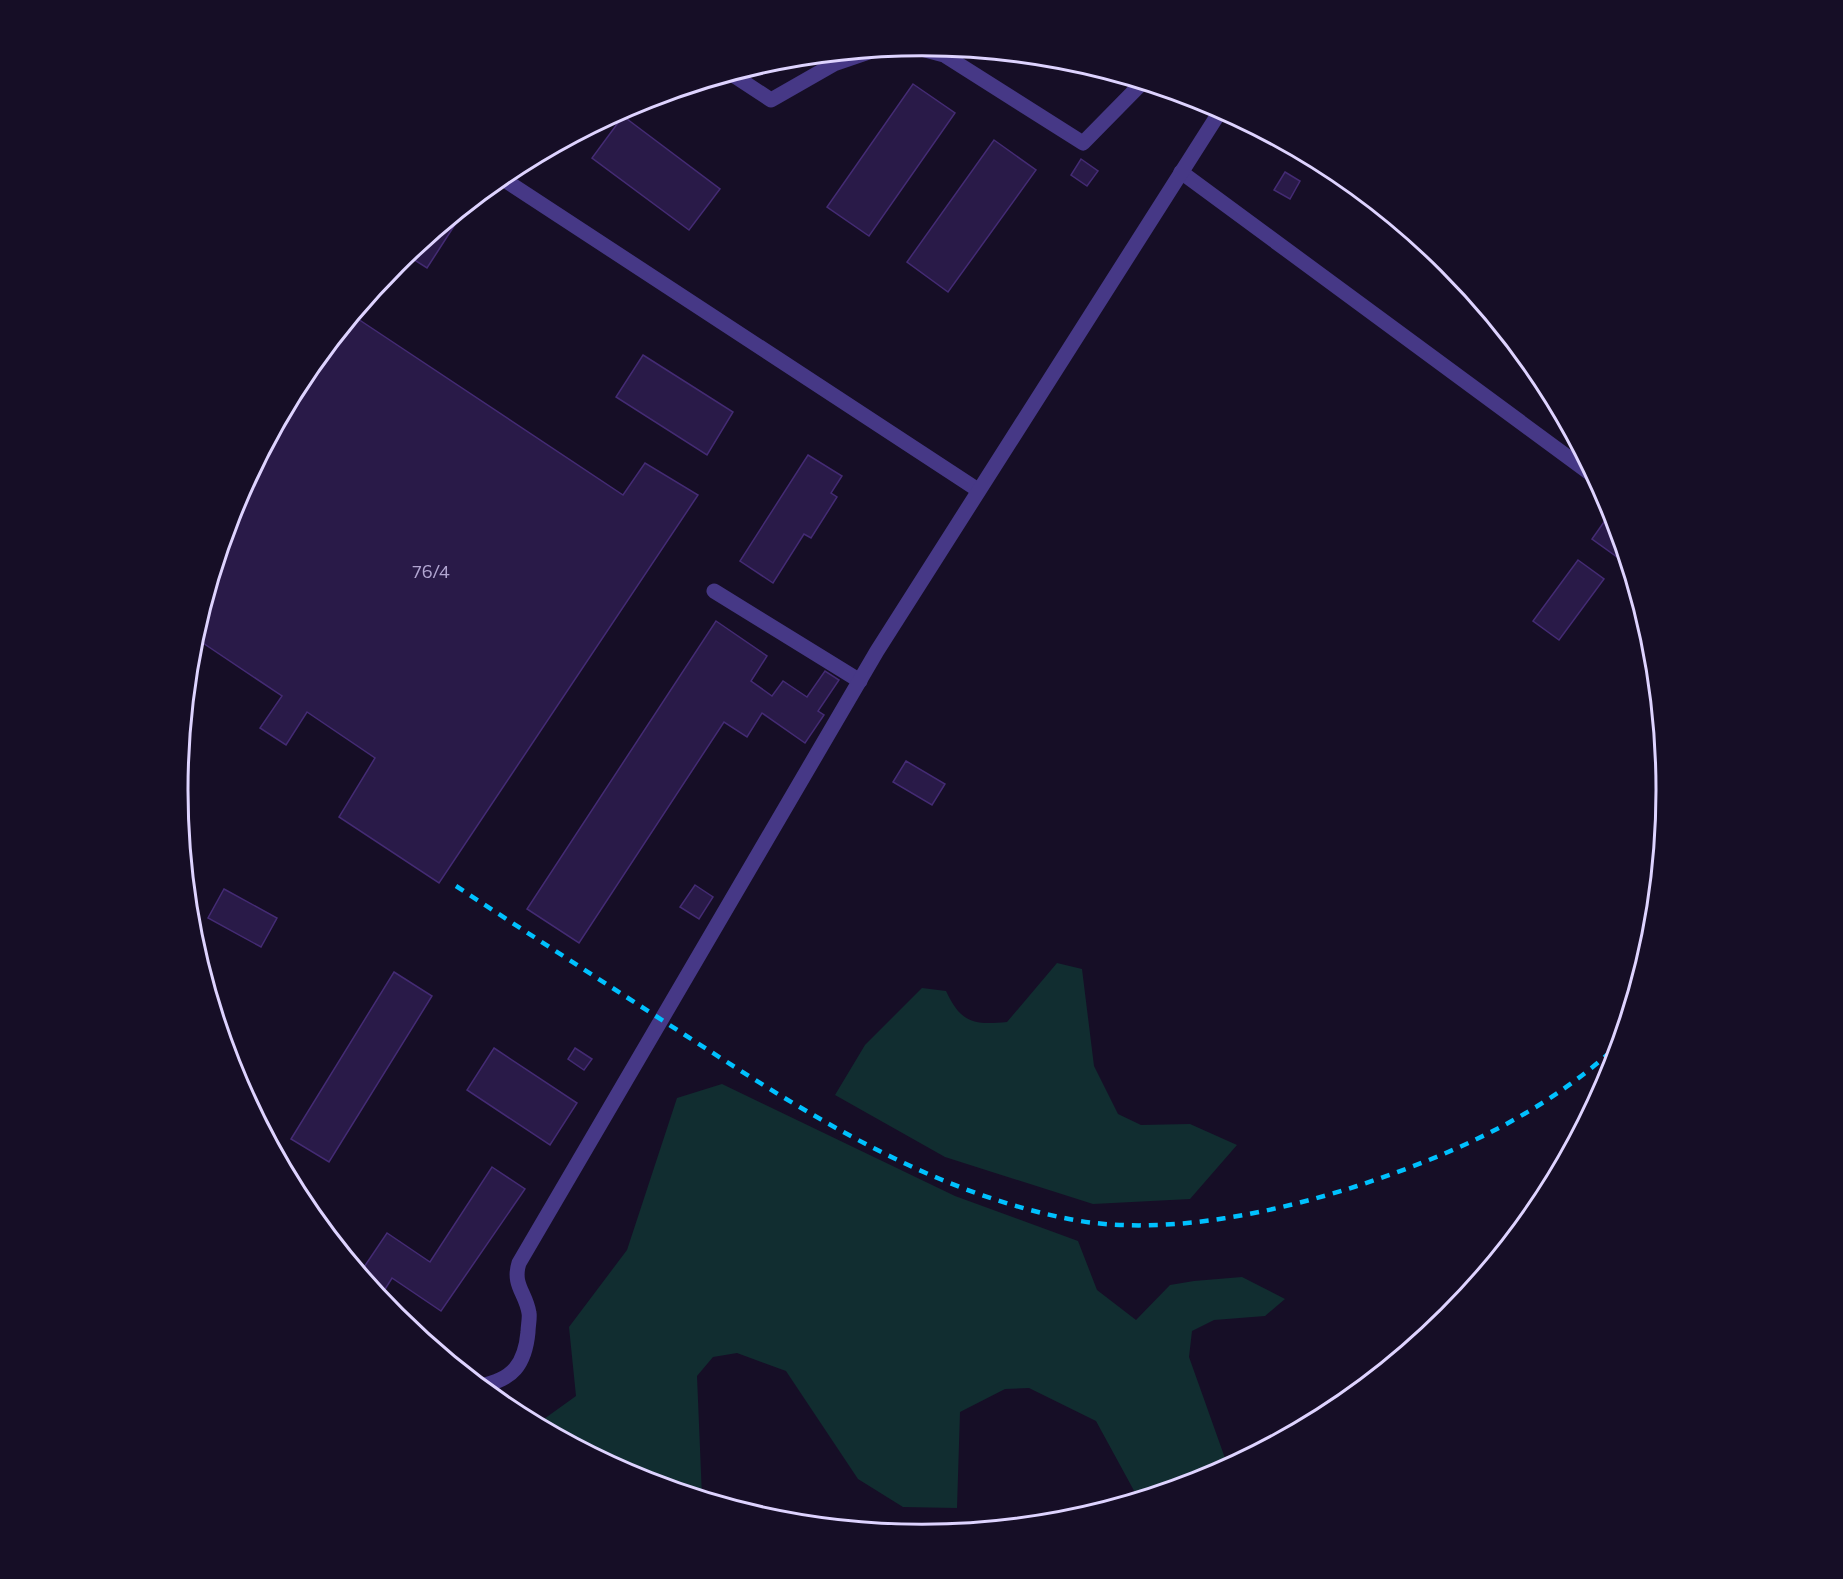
<svg xmlns="http://www.w3.org/2000/svg" width="1843" height="1579" viewBox="0 0 1843 1579" font-family="Commissioner,sans-serif">
	<style>
		.green { fill: #112d30 }
		.building { fill: #291a48; stroke: #442b74; stroke-width: 1.5 }
		.lines { fill: none; stroke-linecap: round; stroke-linejoin: round }
		.minor { stroke: #463886; stroke-width: 15 }
		.rail { stroke: #00c1fe; stroke-width: 4.5; stroke-dasharray: 9 8; stroke-linecap: butt }
		.labels { text-anchor: middle; dominant-baseline: central; stroke-width: 4.5; stroke-linejoin: round; paint-order: stroke }
		.number-label { font-size: 18px; fill: #b1a5d1 }
		.rim { fill: none; stroke: #ded3ff; stroke-width: 3 }
	</style>
	<rect width="100%" height="100%" fill="#160e26"/>
	<!-- green -->
	<g class="green">
		<path d="M1057,963L1082,969L1094,1066L1118,1114L1141,1125L1190,1124L1237,1145L1190,1199L1093,1204L945,1157L835,1095L865,1045L922,988L946,991C961,1023 973,1025 1007,1022Z"/>
		<path d="M722,1084L955,1196L1078,1241L1097,1290L1136,1320L1170,1285L1194,1281L1242,1277L1285,1299L1265,1316L1214,1320L1192,1331L1189,1357L1226,1461L1224,1468L1206,1477L1138,1498L1096,1421L1029,1388L1005,1389L960,1412L957,1508L903,1507L858,1479L786,1371L737,1353L713,1357L697,1376L702,1497L636,1477L537,1424L576,1396L569,1327L627,1250L677,1098Z"/>
	</g>
	<!-- building -->
	<g class="building">
		<path d="M913,84L955,113L869,236L827,207Z"/>
		<path d="M623,116L720,189L689,230L592,158Z"/>
		<path d="M994,140L1036,170L948,292L907,262Z"/>
		<path d="M1081,159L1098,171L1087,186L1071,175Z"/>
		<path d="M1285,172L1300,181L1290,199L1274,190Z"/>
		<path d="M463,207L465,209L427,268L405,254Z"/>
		<path d="M352,315L623,495L645,463L698,495L439,883L339,817L375,758L307,712L286,745L260,728L282,696L194,637L234,504L303,376Z"/>
		<path d="M643,355L733,412L707,455L616,397Z"/>
		<path d="M808,455L842,476L831,493L837,497L811,538L804,534L773,583L740,561Z"/>
		<path d="M1611,512L1623,549L1617,557L1592,539Z"/>
		<path d="M1578,560L1604,579L1559,640L1533,621Z"/>
		<path d="M716,621L767,656L751,681L772,696L783,681L807,697L825,671L839,680L818,711L824,715L805,743L762,713L747,737L724,722L579,943L527,909Z"/>
		<path d="M906,761L945,784L932,805L893,782Z"/>
		<path d="M695,885L713,897L699,919L680,907Z"/>
		<path d="M224,889L277,918L261,947L208,918Z"/>
		<path d="M394,972L432,996L329,1162L291,1139Z"/>
		<path d="M494,1048L577,1103L550,1145L467,1090Z"/>
		<path d="M575,1048L592,1059L584,1070L568,1059Z"/>
		<path d="M492,1167L525,1189L441,1311L392,1278L384,1291L371,1283L370,1285L360,1273L387,1233L430,1262Z"/>
	</g>
	<g class="lines">
		<!-- minor -->
		<g class="minor">
			<path d="M902,47H914L944,55L1083,143L1143,82"/>
			<path d="M730,73L771,100L834,64L875,50"/>
			<path d="M1181,172L1595,477"/>
			<path d="M500,177L978,490"/>
			<path d="M714,591L860,681"/>
			<path d="M480,1386C513,1380 525,1364 528,1332C528,1326 530,1318 529,1313C526,1293 512,1285 519,1263L877,651L1221,110"/>
		</g>
		<!-- rail -->
		<path class="rail" d="M456,886C532,936 608,985 685,1035C804,1112 927,1191 1069,1219C1160,1237 1270,1214 1357,1186C1452,1155 1544,1114 1618,1045"/>
	</g>
	<g class="labels">
		<!-- number labels -->
		<g class="number-label">
			<text x="431" y="571">76/4</text>
		</g>
	</g>
	<!-- crop -->
	<path d="M0 0H1843V1579H0ZM188 790a734 734 0 1 1 1468 0a734 734 0 1 1-1468 0Z" fill="#160e26" fill-rule="evenodd"/>
	<path class="rim" d="M188 790a734 734 0 1 1 1468 0a734 734 0 1 1-1468 0Z"/>
</svg>
